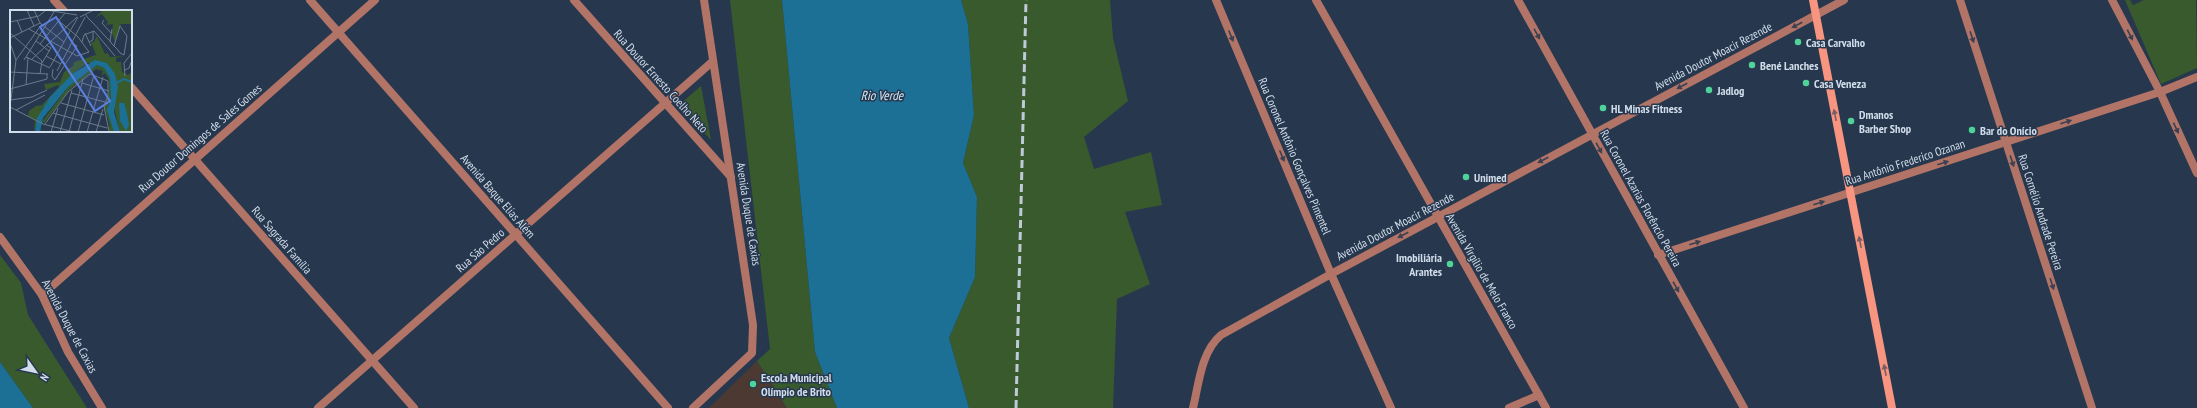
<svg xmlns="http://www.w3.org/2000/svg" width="2197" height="408" viewBox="0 0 2197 408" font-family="'PT Sans Narrow',sans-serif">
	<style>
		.education { fill: #4c3932 }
		.green { fill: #395a2c }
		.water { fill: #1c6f95 }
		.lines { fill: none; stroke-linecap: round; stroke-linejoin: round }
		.street { stroke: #b27467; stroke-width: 8 }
		.secondary { stroke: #f79580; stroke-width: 8 }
		.rail { stroke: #becad9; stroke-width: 3; stroke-dasharray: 8 4; stroke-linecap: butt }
		.oneway { fill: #3c4152 }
		.oneway2 { fill: #7a5d62 }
		.poi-dot { fill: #4fd399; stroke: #27384e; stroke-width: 1.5 }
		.labels { text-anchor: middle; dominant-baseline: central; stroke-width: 3; stroke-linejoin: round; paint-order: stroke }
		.poi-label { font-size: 12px; font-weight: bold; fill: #d2ddeb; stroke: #27384e; text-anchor: start }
		.street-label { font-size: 12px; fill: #d2ddeb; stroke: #27384e }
		.water-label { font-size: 13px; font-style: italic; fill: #d1e7f5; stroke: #27384e }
		.inset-river { fill: none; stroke: #1c6f95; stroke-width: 2 }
		.inset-road { fill: none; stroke: #6b7a8d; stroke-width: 1 }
		.view { fill: #5c80df; fill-opacity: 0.15; stroke: #5c80df; stroke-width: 2 }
		.inset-edge { fill: none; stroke: #d2ddeb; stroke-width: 2 }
	</style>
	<rect width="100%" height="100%" fill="#27384e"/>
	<!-- education -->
	<path class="education" d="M757,361L787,408H709Z"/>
	<!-- green -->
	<g class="green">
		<path d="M730,0H782L815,352L837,408H787L757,361L770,349Z"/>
		<path d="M961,0H1110L1113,38L1128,101L1084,137L1094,169L1151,152L1162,205L1125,212L1150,284L1117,299L1113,408H969L949,338L975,277L977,197L963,163L974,115L968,24Z"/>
		<path d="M2125,0H2130L2133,5L2144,0H2196L2197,68L2161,84Z"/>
		<path d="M701,86L711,140L679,105Z"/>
		<path d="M0,255L21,283L28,315L87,408H33L0,362Z"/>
	</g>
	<!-- water -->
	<g class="water">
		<path d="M782,0H961L968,24L974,115L963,163L977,197L975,277L949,338L969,408H837L815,352Z"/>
		<path d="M0,362L33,408H0Z"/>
	</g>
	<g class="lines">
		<!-- street -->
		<g class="street">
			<path d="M54,0L64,11"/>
			<path d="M310,0L668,408"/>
			<path d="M574,0L731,177"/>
			<path d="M1216,0L1331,274L1391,408"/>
			<path d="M1316,0L1546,408"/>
			<path d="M1518,0L1744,408"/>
			<path d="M1960,0L2092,408"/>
			<path d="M2112,0L2160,92L2197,173"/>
			<path d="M131,87L414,408"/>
			<path d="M0,237L42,295L68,352L102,408"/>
			<path d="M1658,255L2160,92L2197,77"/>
			<path d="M42,295L375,0"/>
			<path d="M318,408L712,62"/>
			<path d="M693,408L752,353L753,325L704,0"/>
			<path d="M1193,408C1199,383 1201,352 1221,335L1331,274L1844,0"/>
			<path d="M1509,408L1539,395"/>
		</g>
		<!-- secondary -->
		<path class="secondary" d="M1813,0L1892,408"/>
		<!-- rail -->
		<path class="rail" d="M1016,408L1026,0"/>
	</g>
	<!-- one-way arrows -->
	<defs><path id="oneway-solid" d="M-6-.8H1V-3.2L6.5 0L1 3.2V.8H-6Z"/></defs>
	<g class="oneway">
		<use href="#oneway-solid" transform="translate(1797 25) rotate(152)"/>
		<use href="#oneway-solid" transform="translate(1537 34) rotate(61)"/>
		<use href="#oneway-solid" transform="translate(2130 35) rotate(63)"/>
		<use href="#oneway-solid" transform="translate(1231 36) rotate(67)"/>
		<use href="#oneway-solid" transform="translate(1972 37) rotate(72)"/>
		<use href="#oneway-solid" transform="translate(1682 86) rotate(152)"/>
		<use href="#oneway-solid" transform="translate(2066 122) rotate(-18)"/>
		<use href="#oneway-solid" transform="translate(2176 128) rotate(65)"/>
		<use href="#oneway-solid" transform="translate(1599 148) rotate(61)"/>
		<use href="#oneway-solid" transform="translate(1282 156) rotate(67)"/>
		<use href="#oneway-solid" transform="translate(1543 160) rotate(152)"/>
		<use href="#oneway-solid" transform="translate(2012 161) rotate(72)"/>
		<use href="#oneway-solid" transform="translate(1943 163) rotate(-18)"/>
		<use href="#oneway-solid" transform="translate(1819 203) rotate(-18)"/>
		<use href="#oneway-solid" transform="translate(1403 235) rotate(152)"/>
		<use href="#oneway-solid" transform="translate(1695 243) rotate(-18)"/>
		<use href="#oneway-solid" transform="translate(2052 284) rotate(72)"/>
		<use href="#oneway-solid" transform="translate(1676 287) rotate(61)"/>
	</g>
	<g class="oneway2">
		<use href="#oneway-solid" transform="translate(1835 115) rotate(-101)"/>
		<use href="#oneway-solid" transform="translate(1860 242) rotate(-101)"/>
		<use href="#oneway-solid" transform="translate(1885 370) rotate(-101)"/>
	</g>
	<!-- markers -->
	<g class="poi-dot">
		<circle cx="1798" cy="42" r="4"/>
		<circle cx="1752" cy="65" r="4"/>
		<circle cx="1806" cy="83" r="4"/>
		<circle cx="1709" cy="90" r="4"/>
		<circle cx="1603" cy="108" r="4"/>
		<circle cx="1851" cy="121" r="4"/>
		<circle cx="1972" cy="130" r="4"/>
		<circle cx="1466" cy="177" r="4"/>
		<circle cx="1450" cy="264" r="4"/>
		<circle cx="753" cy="384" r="4"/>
	</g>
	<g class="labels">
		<!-- poi labels -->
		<g class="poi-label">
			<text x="1806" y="42">Casa Carvalho</text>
			<text x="1760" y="65">Bené Lanches</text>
			<text x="1814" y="83">Casa Veneza</text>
			<text x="1717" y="90">Jadlog</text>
			<text x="1611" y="108">HL Minas Fitness</text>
			<text x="1859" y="114">Dmanos<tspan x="1859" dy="14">Barber Shop</tspan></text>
			<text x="1980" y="130">Bar do Onício</text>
			<text x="1474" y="177">Unimed</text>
			<text x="1442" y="257" text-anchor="end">Imobiliária<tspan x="1442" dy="14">Arantes</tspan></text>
			<text x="761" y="377">Escola Municipal<tspan x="761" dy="14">Olímpio de Brito</tspan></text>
		</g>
		<!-- street labels -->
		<g class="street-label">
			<text transform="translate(1713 56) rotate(-28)">Avenida Doutor Moacir Rezende</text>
			<text transform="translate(661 81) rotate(48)">Rua Doutor Ernesto Coelho Neto</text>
			<text transform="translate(200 138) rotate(-41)">Rua Doutor Domingos de Sales Gomes</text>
			<text transform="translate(1295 156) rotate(67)">Rua Coronel Antônio Gonçalves Pimentel</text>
			<text transform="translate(1905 162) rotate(-18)">Rua Antônio Frederico Ozanan</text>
			<text transform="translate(498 196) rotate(49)">Avenida Baque Elías Além</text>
			<text transform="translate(1641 198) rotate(61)">Rua Coronel Azarias Florêncio Pereira</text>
			<text transform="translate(2041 212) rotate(72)">Rua Cornélio Andrade Pereira</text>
			<text transform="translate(749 214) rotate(81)">Avenida Duque de Caxias</text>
			<text transform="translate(1395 226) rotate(-28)">Avenida Doutor Moacir Rezende</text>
			<text transform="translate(282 240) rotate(49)">Rua Sagrada Família</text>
			<text transform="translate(480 250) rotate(-41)">Rua São Pedro</text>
			<text transform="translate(1482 271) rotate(60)">Avenida Virgílio de Melo Franco</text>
			<text transform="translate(70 326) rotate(62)">Avenida Duque de Caxias</text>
		</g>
		<!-- water labels -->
		<g class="water-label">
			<text x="882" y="95">Rio Verde</text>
		</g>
	</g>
	<!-- overview -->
	<g transform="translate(10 10)">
		<rect width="122" height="122" fill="#27384e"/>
		<path d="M93,0H122V14H111L105,32L102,23L103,14L96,15L98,12L92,4L85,8ZM87,26L95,44L98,43L100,47L114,46L106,48V52H111L112,62L118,65L122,62V121L110,122L109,119L104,96L107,72L97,53H77L62,64L32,99L24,122L25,109L18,106L19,101L26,96L32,95L49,77L48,75L36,80L34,74L50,72L54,62L63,56L64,52L86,45L81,32H84ZM87,55L94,58L101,70V87L98,94L104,122H100L98,117L100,116L94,96L99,86V70L95,63L91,66L93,61L86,59L60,79L35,112L31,113L58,77Z" fill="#395a2c"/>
		<path d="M85,50L97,53L105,64L108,77L104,102L110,122H104L97,100L101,87L100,68L94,58L87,55L58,77L33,108L30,122H25L27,108L40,87L62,64ZM109,93H114L117,103L119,115L116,121L110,111Z" fill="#1c6f95"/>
		<path class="inset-river" d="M106,73L114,69L122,72"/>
		<path class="inset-road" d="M17,0L24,16M24,0L30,13L54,32M36,0L67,5M76,5L77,7L83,13L94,25L100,31L102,34L108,40L110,43L114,45L117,26L110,16L104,36M70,7L84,0M7,10L12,22M94,10L92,13L101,23M0,12L29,6L36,0M19,19L67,46L79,42L68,27L49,11M0,23L32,51L30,64M75,23L81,36M0,28L30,13M26,31L39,41M100,31L102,19M72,32L74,25L84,21L105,46M79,32L83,30V21M0,33L6,50M30,34L55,3M36,46L51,54M16,47L40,58M22,49L67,7M14,50L44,2M32,53L41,38L36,35M40,57L68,7M43,59L42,66L45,70L67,36L62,33M115,60L119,58L122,50M47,61L75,7M0,62L38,64M115,66L114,53L122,43M72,73L99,81M16,75L18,47M0,79L37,69V64M61,83L95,92M0,90L22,87L37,80M51,93L94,105M0,97L6,50L32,14M0,97L33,114L64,122M6,100L35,85M43,103L97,118M35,114L58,82L80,64L98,71V86L94,96L99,122M41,122L48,98M50,122L62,80M59,122L73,69M68,122L84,65M77,122L93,67M86,122L93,99"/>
		<path class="view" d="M46,7L100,91L85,101L30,17Z"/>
		<rect width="122" height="122" class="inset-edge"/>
	</g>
	<!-- north arrow -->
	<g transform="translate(36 372) rotate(123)" stroke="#27384e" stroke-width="3" paint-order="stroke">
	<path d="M0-3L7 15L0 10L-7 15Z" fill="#d2ddeb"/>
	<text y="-6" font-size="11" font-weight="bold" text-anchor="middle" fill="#d2ddeb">N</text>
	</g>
</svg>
